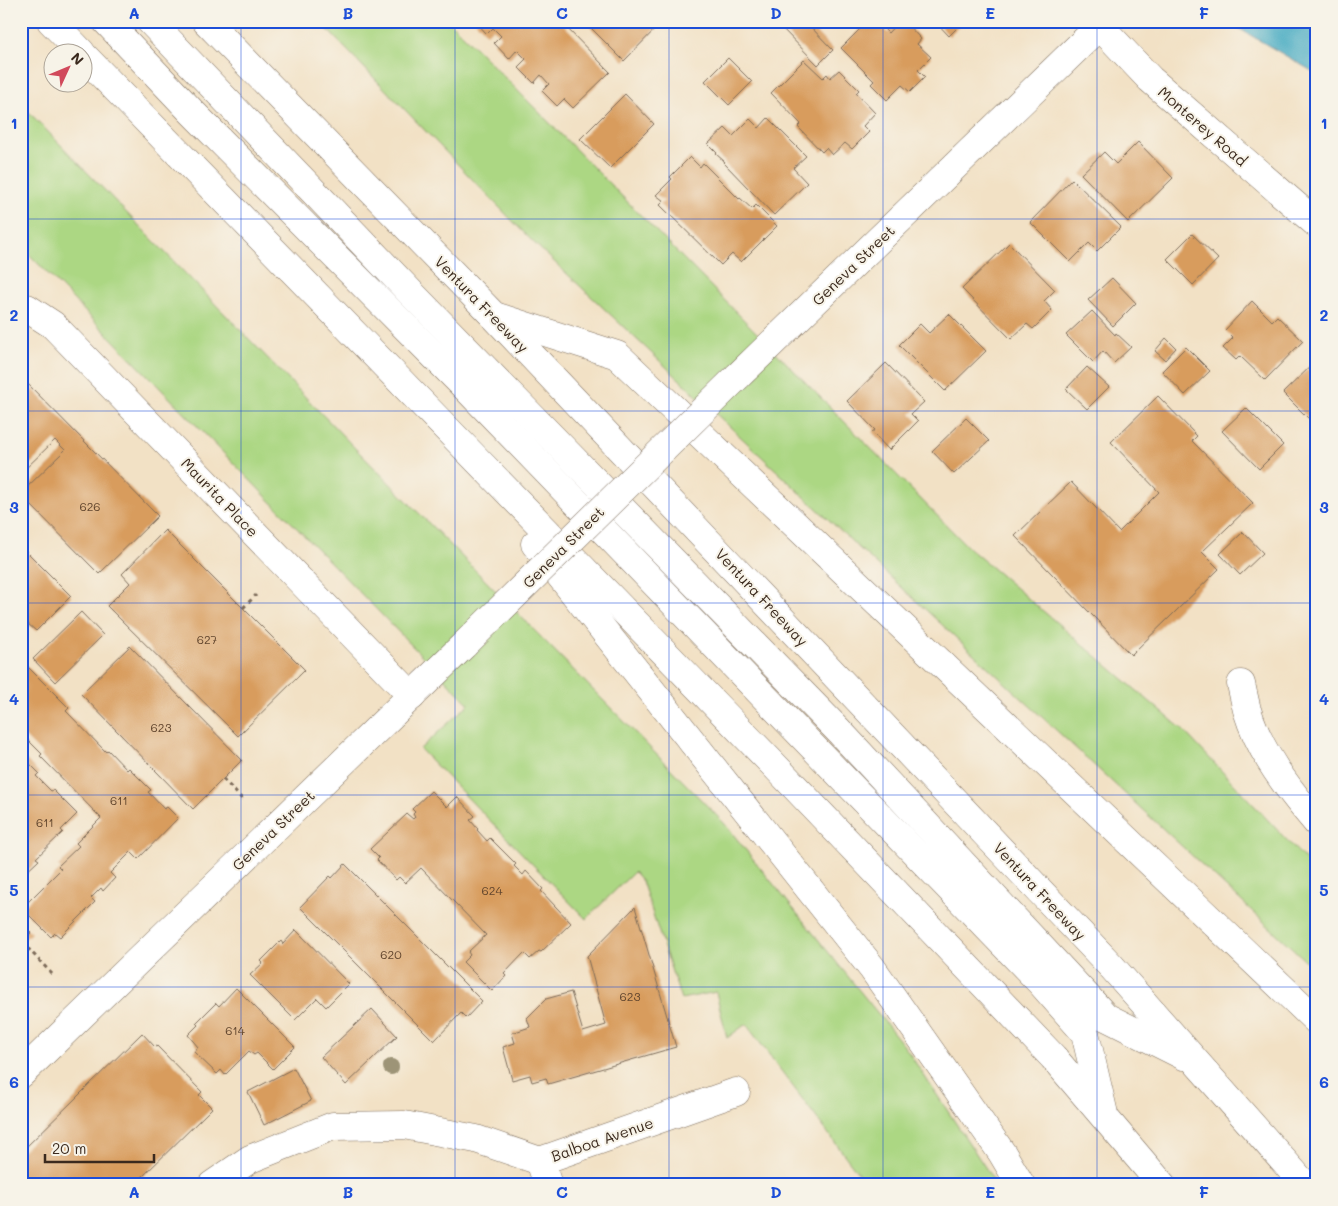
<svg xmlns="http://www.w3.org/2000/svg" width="1338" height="1206" viewBox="0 0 1338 1206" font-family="Mali,sans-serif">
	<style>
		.green { fill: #acd783; stroke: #748050 }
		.water { fill: #41a8c1; stroke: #3e6970 }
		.building { fill: #d89c5d }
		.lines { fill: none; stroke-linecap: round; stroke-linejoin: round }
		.street-casing { stroke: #7b6a58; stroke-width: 29 }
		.secondary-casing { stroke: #7b6a58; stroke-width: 29 }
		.highway-casing { stroke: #7b6a58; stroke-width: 29 }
		.path { stroke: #7b6a58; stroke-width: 3; stroke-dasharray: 4 4; stroke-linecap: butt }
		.street { stroke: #fff; stroke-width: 28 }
		.secondary { stroke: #fff; stroke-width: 28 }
		.highway { stroke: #fff; stroke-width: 28 }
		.secondary-bridge-casing { stroke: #7b6a58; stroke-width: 29; stroke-linecap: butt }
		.secondary-bridge { stroke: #fff; stroke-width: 28 }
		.tree { fill: #9d9477 }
		.grid { fill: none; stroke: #1d4ed8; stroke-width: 1; stroke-opacity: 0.55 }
		.labels { text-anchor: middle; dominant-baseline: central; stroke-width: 4; stroke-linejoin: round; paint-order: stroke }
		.number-label { font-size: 12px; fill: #62462e }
		.street-label { font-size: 15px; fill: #3b2a1e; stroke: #f7f3e8 }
		.neatline { fill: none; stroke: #1d4ed8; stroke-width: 2 }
		.grid-label { font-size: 16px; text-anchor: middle; font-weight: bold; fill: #1d4ed8 }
	</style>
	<rect width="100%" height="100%" fill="#f7f3e8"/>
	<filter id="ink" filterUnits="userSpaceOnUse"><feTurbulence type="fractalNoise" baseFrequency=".02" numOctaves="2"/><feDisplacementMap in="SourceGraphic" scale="10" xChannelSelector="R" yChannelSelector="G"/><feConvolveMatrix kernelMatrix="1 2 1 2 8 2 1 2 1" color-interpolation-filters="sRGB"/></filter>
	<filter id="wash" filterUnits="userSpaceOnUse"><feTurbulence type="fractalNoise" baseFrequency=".0096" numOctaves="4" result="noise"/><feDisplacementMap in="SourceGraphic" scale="20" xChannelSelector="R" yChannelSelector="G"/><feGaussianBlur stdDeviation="1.12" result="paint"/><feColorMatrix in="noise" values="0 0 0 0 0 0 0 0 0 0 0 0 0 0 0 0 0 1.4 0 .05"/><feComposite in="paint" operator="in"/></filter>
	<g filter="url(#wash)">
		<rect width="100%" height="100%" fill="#f2e1c5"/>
		<!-- green -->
		<g class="green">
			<path d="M319,21H449L970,549L1182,729L1317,872V971L860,549L531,240Z"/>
			<path d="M21,104L350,443L724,823L905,1047L997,1185H867L746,1024L727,1038L716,992L681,999L642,881L634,872L586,919L420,749L469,704L21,246Z"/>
		</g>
		<!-- water -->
		<path class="water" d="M1226,21H1317V74Z"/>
		<g id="blocks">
			<!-- building -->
			<g class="building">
				<path d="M475,21H560L610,72L573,108L564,99L557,106L542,91L549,84L541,75L534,83L518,67L526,59L517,50L509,59L494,43L501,36L493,28L487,34Z"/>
				<path d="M584,21H663L624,61Z"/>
				<path d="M775,21H805L833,50L818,65Z"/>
				<path d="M868,21H876L888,33L899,21H904L921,39L917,44L931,57L918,70L925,77L910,92L902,85L887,100L871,84L874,81L841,48Z"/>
				<path d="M935,21H964L949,36Z"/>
				<path d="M728,58L752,82L729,105L705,81Z"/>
				<path d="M804,60L823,78L827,74L830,78L839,70L859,90L856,93L875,113L863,126L869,132L852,149L845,143L832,155L826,148L822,152L798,127L801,124L771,93Z"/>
				<path d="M625,94L654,124L610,168L580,139Z"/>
				<path d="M768,118L806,156L793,168L807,183L774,215L724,163L725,162L716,154L717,153L708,144L725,128L733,136L750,119L759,128Z"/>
				<path d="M1138,142L1173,178L1128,222L1081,174L1104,152L1116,164Z"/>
				<path d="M690,157L700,167L703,163L739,199L740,198L752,209L756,205L777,226L741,262L732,254L721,265L660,205L664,201L656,195L672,179L670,177Z"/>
				<path d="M1072,179L1121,227L1097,251L1089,243L1070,262L1030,222Z"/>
				<path d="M1192,234L1218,259L1193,285L1167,259Z"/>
				<path d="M1009,243L1055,290L1044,301L1052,310L1033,329L1027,324L1011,339L962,289Z"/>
				<path d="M1112,278L1136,303L1113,326L1088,300Z"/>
				<path d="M1252,301L1272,321L1277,316L1303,341L1265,380L1240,356L1236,360L1223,348L1233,338L1225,330Z"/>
				<path d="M1092,311L1115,335L1116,333L1131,347L1114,363L1103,351L1093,362L1066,335Z"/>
				<path d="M949,314L986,351L945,391L899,345L920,324L929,333Z"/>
				<path d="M1166,338L1176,348L1165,360L1155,351Z"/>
				<path d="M1186,347L1210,371L1185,395L1162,371Z"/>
				<path d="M1317,360V427L1283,393Z"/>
				<path d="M886,363L924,402L911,414L918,421L889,450L872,432L875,430L847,401Z"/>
				<path d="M1087,367L1109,387L1087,409L1066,389Z"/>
				<path d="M21,377L158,516L99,574L21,495V493L65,450L55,440L21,473Z"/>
				<path d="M1158,396L1197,436L1192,441L1253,503L1202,552L1219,569L1131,655L1015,536L1071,482L1119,532L1159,492L1111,442Z"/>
				<path d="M1246,408L1283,445L1259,469L1222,431Z"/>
				<path d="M966,418L989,441L954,474L932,451Z"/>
				<path d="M165,530L305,670L238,736L107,606L130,583L122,574Z"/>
				<path d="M1243,532L1263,553L1240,575L1220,554Z"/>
				<path d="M21,546L71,596L36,631L27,623L21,629Z"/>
				<path d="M81,612L103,635L55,682L33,659Z"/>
				<path d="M130,646L242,760L193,809L81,694Z"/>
				<path d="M21,660L69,708L66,711L106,752L108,750L127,770L129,768L151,790L148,792L164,809L167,807L178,818L138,859L131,852L110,873L115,878L103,891L101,888L91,898L95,902L60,937L55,933L51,937L22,908L61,869L58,866L79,846L76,843L101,818L40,756L42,754L21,733Z"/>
				<path d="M21,755L39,773L36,776L51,791L53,790L77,814L61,830L63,832L36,858L39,860L21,877Z"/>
				<path d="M431,791L447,807L457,797L475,816L470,820L478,829L477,830L487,841L490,838L516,864L514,866L523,875L526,871L543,889L541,891L571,923L541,952L539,951L530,959L524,953L504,974L506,976L492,991L463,962L470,955L468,952L486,935L421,868L405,883L399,877L396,880L377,860L379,858L370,849L407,814L413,819L415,817L413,814L415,812L412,809Z"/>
				<path d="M345,864L482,1001L466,1018L461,1013L434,1041L300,907L330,876L332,878Z"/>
				<path d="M635,907L676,1047L548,1084L546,1078L532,1082L530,1075L512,1080L503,1047L515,1043L512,1033L530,1027L527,1018L546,999L571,992L583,1032L606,1025L587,956Z"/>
				<path d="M21,923L31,933L21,943Z"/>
				<path d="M296,930L349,984L326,1007L317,998L295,1020L250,975L263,963L261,961L281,941L283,944Z"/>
				<path d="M236,988L295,1047L273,1069L257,1053L254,1055L249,1051L225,1075L221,1070L217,1074L194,1052L198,1047L188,1035L198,1025L196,1023L216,1003L219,1006Z"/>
				<path d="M372,1009L397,1036L346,1085L321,1057Z"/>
				<path d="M142,1033L155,1047L157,1046L202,1092L199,1095L212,1108L134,1185H21V1152Z"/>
				<path d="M294,1068L311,1101L264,1125L248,1092Z"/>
			</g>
		</g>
	</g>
	<g filter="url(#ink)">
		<use href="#blocks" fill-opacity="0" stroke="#7b6a58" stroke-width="1"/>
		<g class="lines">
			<!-- street casing -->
			<g class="street-casing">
				<g id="street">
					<path d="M21,307L27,308L53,325L412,696"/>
					<path d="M1241,684C1243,693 1245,702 1247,710C1260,753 1288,789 1317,823"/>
					<path d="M540,1161L548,1185"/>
					<path d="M212,1185L250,1159L333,1126L404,1125L476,1139L540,1161L736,1092"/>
				</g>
			</g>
			<!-- secondary casing -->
			<g class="secondary-casing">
				<g id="secondary">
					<path d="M1095,21L1150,79L1317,224"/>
					<path d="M737,377L1105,21"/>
					<path d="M21,1074L465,644"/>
				</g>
			</g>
			<!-- highway casing -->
			<g class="highway-casing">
				<g id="highway">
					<path d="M51,21L81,52"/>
					<path d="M106,21L192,112L468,390L1041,983L1085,1033L1104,1114"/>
					<path d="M150,21L411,293L838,730L1106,1017L1184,1056"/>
					<path d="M206,21L495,317L1112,967L1305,1185"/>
					<path d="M82,54L773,764L1053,1057L1162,1185"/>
					<path d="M498,317L617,355L1317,1021"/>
					<path d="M535,544L872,968L1002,1153L1021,1185"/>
				</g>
			</g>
			<!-- path -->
			<g class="path">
				<path d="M243,608L256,595"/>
				<path d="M223,779L243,800"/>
				<path d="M22,942L52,974"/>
			</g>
			<!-- street -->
			<use href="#street" class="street"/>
			<!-- secondary -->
			<use href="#secondary" class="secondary"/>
			<!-- highway -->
			<use href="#highway" class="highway"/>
			<!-- secondary-bridge casing -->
			<g class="secondary-bridge-casing">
				<path id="secondary-bridge" d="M465,644L737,377"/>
			</g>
			<!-- secondary-bridge -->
			<use href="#secondary-bridge" class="secondary-bridge"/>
		</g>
		<!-- trees -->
		<circle class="tree" cx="391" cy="1067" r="8"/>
	</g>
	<!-- grid -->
	<path class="grid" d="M241,21V1185M455,21V1185M669,21V1185M883,21V1185M1097,21V1185M21,219H1317M21,411H1317M21,603H1317M21,795H1317M21,987H1317"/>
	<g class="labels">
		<!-- number labels -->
		<g class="number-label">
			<text x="90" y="506">626</text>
			<text x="207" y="639">627</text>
			<text x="161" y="727">623</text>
			<text x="119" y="800">611</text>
			<text x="45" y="822">611</text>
			<text x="492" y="890">624</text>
			<text x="391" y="954">620</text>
			<text x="630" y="996">623</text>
			<text x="235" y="1030">614</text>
		</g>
		<!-- street labels -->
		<g class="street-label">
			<text transform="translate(1203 126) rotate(41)">Monterey Road</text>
			<text transform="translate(853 265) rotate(-44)">Geneva Street</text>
			<text transform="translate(482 304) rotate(46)">Ventura Freeway</text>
			<text transform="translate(220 497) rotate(46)">Maurita Place</text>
			<text transform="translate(563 547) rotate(-45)">Geneva Street</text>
			<text transform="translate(762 597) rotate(47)">Ventura Freeway</text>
			<text transform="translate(273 830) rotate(-44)">Geneva Street</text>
			<text transform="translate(1040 891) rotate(47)">Ventura Freeway</text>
			<text transform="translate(602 1139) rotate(-19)">Balboa Avenue</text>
		</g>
	</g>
	<!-- margin -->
	<rect width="1338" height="1206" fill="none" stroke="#f7f3e8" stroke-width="55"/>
	<!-- north arrow -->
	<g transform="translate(68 68) rotate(46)"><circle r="24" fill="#f7f3e8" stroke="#aca397"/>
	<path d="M0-4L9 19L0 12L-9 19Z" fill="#d1495b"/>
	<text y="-8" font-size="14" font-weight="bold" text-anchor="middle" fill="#3b2a1e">N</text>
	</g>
	<!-- scale -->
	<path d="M45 1154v8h109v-8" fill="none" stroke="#3b2a1e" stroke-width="2.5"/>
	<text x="52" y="1154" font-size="15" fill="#3b2a1e" stroke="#f7f3e8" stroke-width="4" paint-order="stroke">20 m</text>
	<rect x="28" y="28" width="1282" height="1150" class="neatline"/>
	<g class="grid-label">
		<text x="134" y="19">A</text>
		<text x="348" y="19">B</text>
		<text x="562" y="19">C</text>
		<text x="776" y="19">D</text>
		<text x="990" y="19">E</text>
		<text x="1204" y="19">F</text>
		<text x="14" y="129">1</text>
		<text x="1324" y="129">1</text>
		<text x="14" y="321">2</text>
		<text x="1324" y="321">2</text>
		<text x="14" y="513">3</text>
		<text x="1324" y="513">3</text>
		<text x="14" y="705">4</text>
		<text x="1324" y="705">4</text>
		<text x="14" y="896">5</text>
		<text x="1324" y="896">5</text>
		<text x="14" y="1088">6</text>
		<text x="1324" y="1088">6</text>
		<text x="134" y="1198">A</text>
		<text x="348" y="1198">B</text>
		<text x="562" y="1198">C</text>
		<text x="776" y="1198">D</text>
		<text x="990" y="1198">E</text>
		<text x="1204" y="1198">F</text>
	</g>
</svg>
